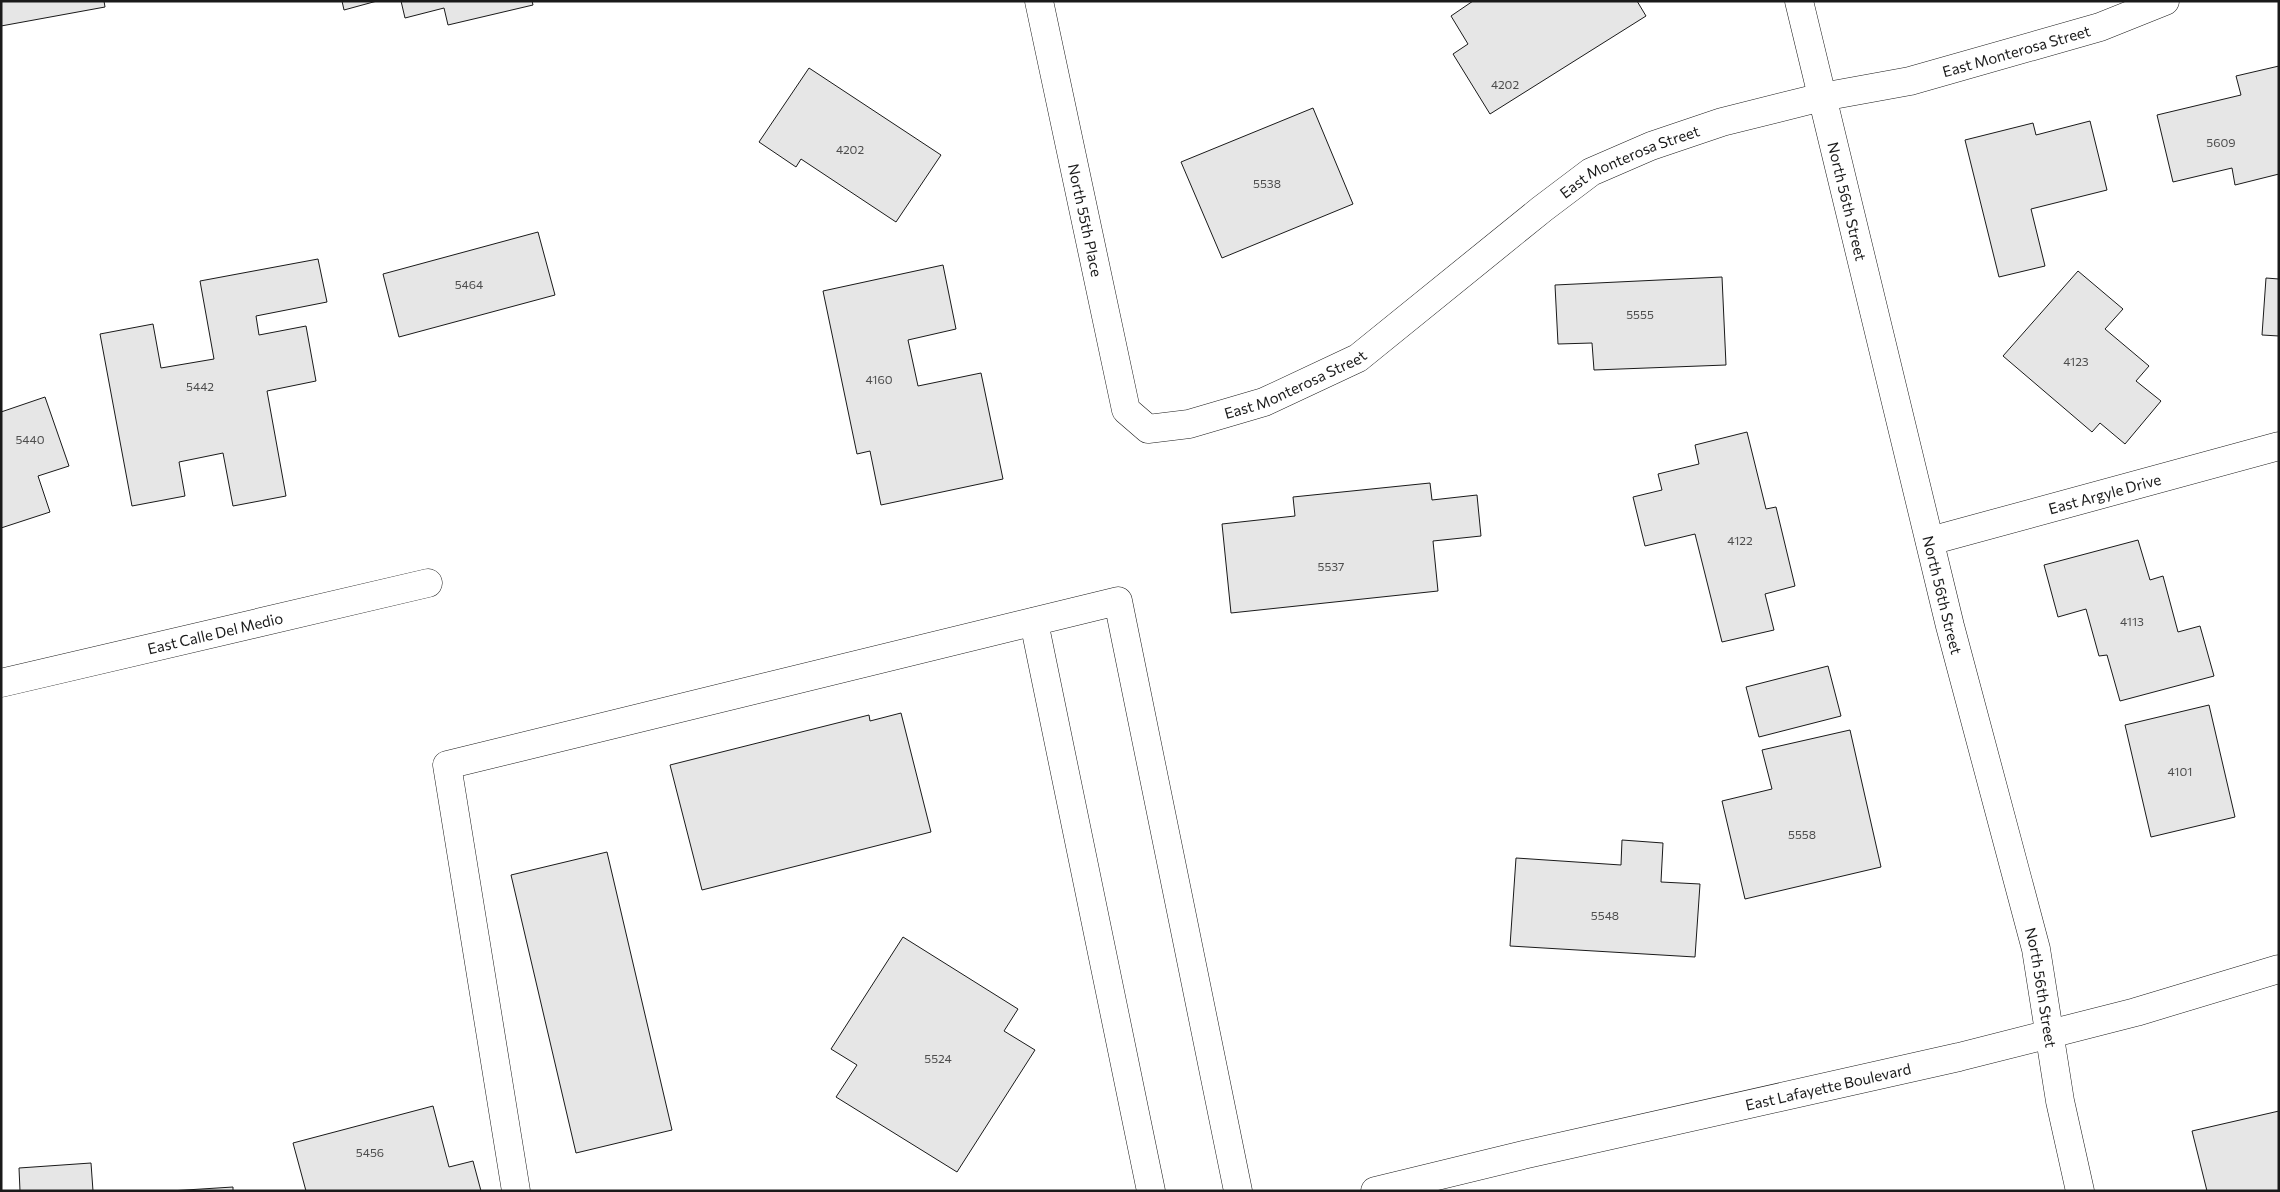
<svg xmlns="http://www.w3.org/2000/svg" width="2280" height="1192" viewBox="0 0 2280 1192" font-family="Commissioner,sans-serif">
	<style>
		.building { fill: #e6e6e6; stroke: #1a1a1a }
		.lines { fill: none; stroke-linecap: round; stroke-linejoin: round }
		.minor-casing { stroke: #1a1a1a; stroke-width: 29 }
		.major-casing { stroke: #1a1a1a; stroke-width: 29 }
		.minor { stroke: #fff; stroke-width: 28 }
		.major { stroke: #fff; stroke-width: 28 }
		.labels { text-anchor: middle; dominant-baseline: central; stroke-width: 4; stroke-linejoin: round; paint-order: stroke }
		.number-label { font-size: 12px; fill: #4d4d4d }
		.street-label { font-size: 15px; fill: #1a1a1a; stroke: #fff }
	</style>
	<rect width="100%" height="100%" fill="#fff"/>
	<!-- building -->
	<g class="building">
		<path d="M1,1H104L105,7L1,26Z"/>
		<path d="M342,1H377L344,10Z"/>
		<path d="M401,1H532L533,5L448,25L444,8L405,18Z"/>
		<path d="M1473,1H1637L1646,16L1490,114L1453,54L1468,44L1451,16Z"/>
		<path d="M2279,66V174L2235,185L2232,168L2173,182L2157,115L2241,95L2236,76Z"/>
		<path d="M809,68L941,155L896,222L801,159L796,167L759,142Z"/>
		<path d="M1313,108L1353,204L1222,258L1181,162Z"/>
		<path d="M2090,121L2107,190L2031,209L2045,266L1999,277L1965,140L2033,123L2036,135Z"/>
		<path d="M538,232L555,295L399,337L383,274Z"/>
		<path d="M318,259L327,302L256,316L259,335L306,326L316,381L267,391L286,496L233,506L223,453L179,462L185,496L132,506L100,334L153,324L161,368L214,359L200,281Z"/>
		<path d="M943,265L956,329L908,340L918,386L981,373L1003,479L881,505L870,451L857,454L823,291Z"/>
		<path d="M2078,271L2123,309L2105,329L2149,366L2136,381L2161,401L2125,444L2100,423L2092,432L2003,356Z"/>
		<path d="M1722,277L1726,365L1594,370L1592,343L1558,344L1555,285Z"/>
		<path d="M2266,278L2279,279V336L2262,335Z"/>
		<path d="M45,397L69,466L38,476L50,512L1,528V412Z"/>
		<path d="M1747,432L1766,509L1776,507L1795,586L1765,594L1774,630L1722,642L1695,534L1645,546L1633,497L1662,490L1658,474L1699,464L1695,445Z"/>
		<path d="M1430,483L1432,500L1477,495L1481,536L1433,541L1438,591L1231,613L1222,524L1295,516L1293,497Z"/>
		<path d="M2138,540L2150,580L2163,576L2178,632L2200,626L2214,676L2120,701L2107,655L2099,656L2086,609L2058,617L2044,565Z"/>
		<path d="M1828,666L1841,716L1759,737L1746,687Z"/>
		<path d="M2209,705L2235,817L2151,837L2125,725Z"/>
		<path d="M901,713L931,832L702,890L670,765L869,715L870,721Z"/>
		<path d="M1850,730L1881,867L1745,899L1722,801L1772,789L1762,750Z"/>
		<path d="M1622,840L1663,843L1661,882L1700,884L1695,957L1510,946L1516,858L1621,865Z"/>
		<path d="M607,852L672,1130L576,1153L511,875Z"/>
		<path d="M903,937L1018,1009L1004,1031L1035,1050L957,1172L836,1097L857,1065L831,1049Z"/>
		<path d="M433,1106L449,1167L473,1161L481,1191H306L293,1143Z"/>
		<path d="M2279,1111V1191H2207L2192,1131Z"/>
		<path d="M91,1163L93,1191H20L19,1168Z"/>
		<path d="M233,1187V1191H170Z"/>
	</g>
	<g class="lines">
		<!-- minor casing -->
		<g class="minor-casing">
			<g id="minor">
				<path id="s1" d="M1039,1L1126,410L1148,429L1189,424L1264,402L1358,358L1542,209L1591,172L1651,146L1722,122L1822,97L1910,81L2100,27L2165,1"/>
				<path id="s2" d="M1930,541L2279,446"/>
				<path d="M1034,622L1151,1191"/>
				<path id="s3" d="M1,683L428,583"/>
				<path d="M516,1191L447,765L1118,601L1238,1191"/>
				<path id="s4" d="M1375,1191L1523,1155L1959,1057L2136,1012L2279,969"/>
			</g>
		</g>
		<!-- major casing -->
		<g class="major-casing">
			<g id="major">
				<path id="s5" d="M1799,1L1950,626L2036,949L2060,1101L2080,1191"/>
			</g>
		</g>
		<!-- minor -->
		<use href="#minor" class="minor"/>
		<!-- major -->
		<use href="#major" class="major"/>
	</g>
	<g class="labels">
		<!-- number labels -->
		<g class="number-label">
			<text x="1505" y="84">4202</text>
			<text x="2221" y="142">5609</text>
			<text x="850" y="149">4202</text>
			<text x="1267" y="183">5538</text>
			<text x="469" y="284">5464</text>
			<text x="1640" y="314">5555</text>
			<text x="2076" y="361">4123</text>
			<text x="879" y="379">4160</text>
			<text x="200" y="386">5442</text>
			<text x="30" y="439">5440</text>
			<text x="1740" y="540">4122</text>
			<text x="1331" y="566">5537</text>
			<text x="2132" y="621">4113</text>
			<text x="2180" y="771">4101</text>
			<text x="1802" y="834">5558</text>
			<text x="1605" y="915">5548</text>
			<text x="938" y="1058">5524</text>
			<text x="370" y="1152">5456</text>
		</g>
		<!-- street labels -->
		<g class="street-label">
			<text stroke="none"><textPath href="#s1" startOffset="1412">East Monterosa Street</textPath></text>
			<text stroke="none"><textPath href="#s1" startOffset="1008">East Monterosa Street</textPath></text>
			<text stroke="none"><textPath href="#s5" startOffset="206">North 56th Street</textPath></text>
			<text stroke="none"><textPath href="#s1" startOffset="224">North 55th Place</textPath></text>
			<text stroke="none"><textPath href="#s1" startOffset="602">East Monterosa Street</textPath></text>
			<text stroke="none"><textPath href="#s2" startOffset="181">East Argyle Drive</textPath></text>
			<text stroke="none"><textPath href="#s5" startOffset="611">North 56th Street</textPath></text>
			<text stroke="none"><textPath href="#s3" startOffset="220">East Calle Del Medio</textPath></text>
			<text stroke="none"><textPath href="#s5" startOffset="1016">North 56th Street</textPath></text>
			<text stroke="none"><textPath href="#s4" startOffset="465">East Lafayette Boulevard</textPath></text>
		</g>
	</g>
	<!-- border -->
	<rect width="2280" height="1192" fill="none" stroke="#1a1a1a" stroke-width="5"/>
</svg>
